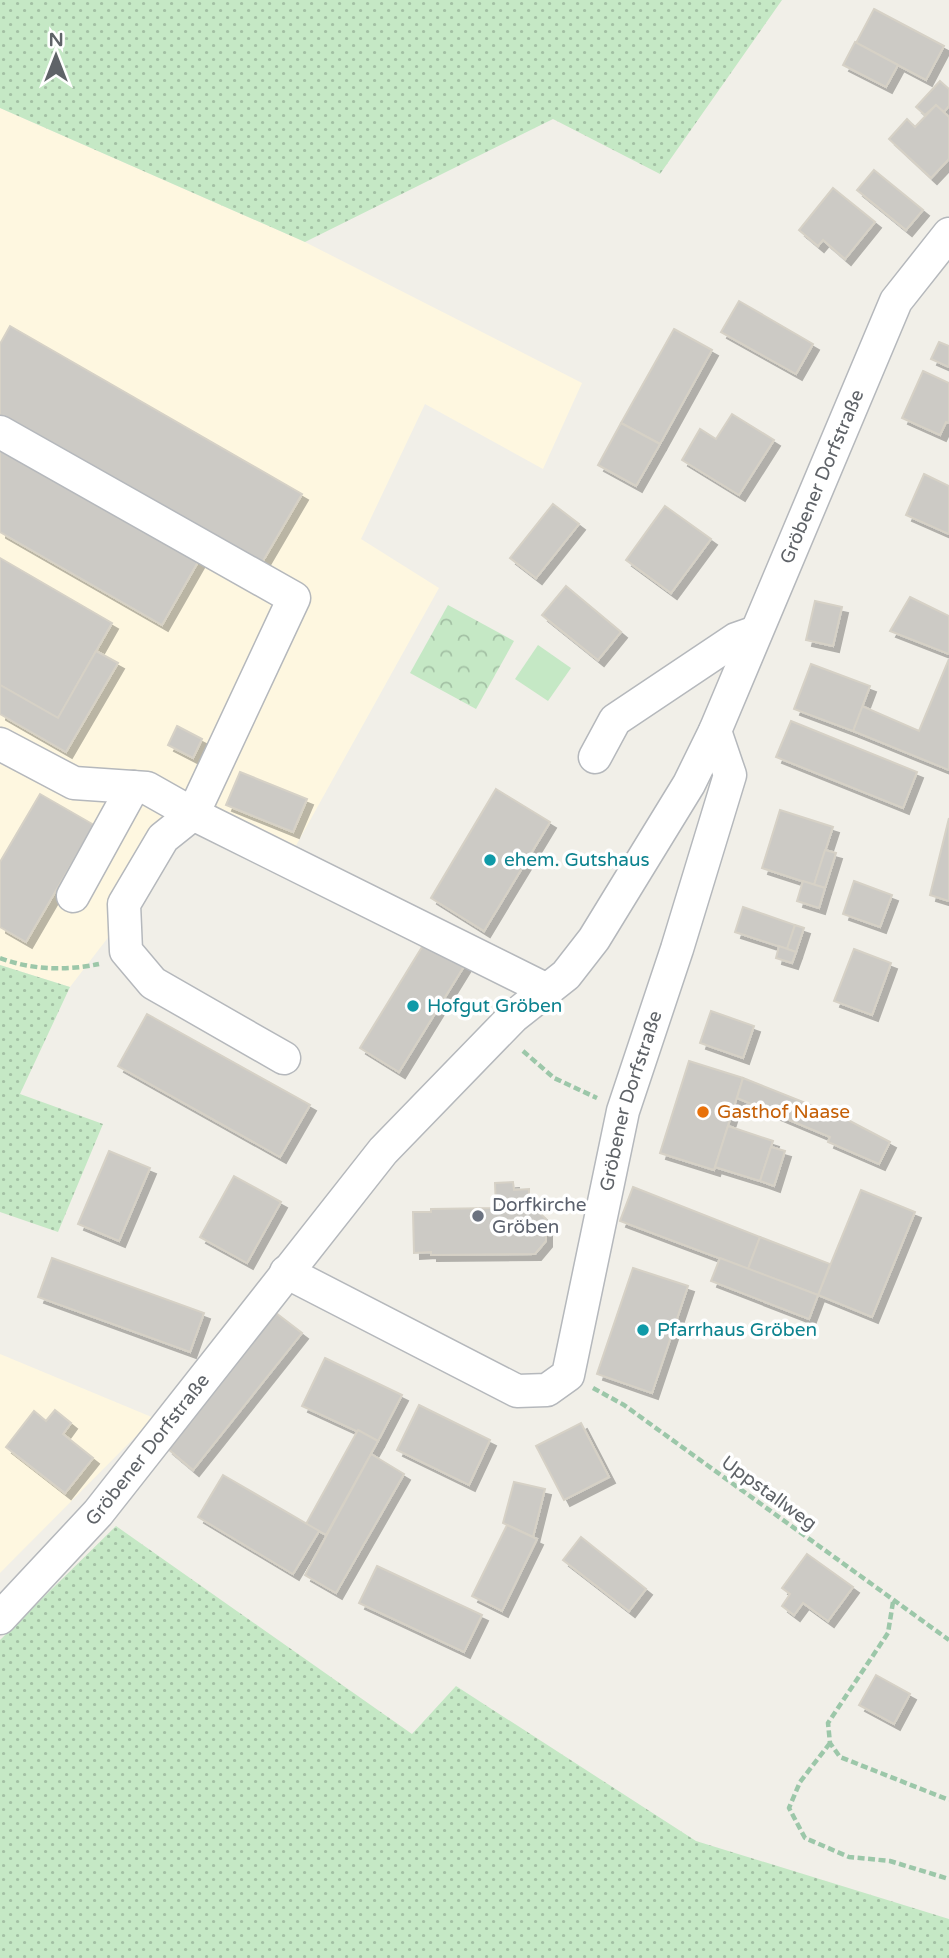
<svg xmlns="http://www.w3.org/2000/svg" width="949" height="1958" viewBox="0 0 949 1958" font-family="'Varela Round',sans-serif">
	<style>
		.commercial { fill: #fef7e0 }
		.grass { fill: url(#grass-dots) }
		.forest { fill: url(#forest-crowns) }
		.garden { fill: #c5e8c5 }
		.building { fill: #cccac5; stroke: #d6d1c6; stroke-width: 2; filter: url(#shadow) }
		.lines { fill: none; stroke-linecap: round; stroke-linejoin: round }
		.minor-casing { stroke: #b5b8bc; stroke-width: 35 }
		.path { stroke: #9cc7a9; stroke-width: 4.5; stroke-dasharray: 7 3.5; stroke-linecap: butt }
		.minor { stroke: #fff; stroke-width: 32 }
		.culture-dot { fill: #0f9aa8; stroke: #fff; stroke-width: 2.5 }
		.food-dot { fill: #e8710a; stroke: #fff; stroke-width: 2.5 }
		.worship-dot { fill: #6b7280; stroke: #fff; stroke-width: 2.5 }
		.labels { text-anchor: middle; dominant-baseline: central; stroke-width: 7; stroke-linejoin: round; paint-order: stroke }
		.street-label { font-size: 19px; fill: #5f6368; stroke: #fff }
		.culture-label { font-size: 19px; fill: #0d838f; stroke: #fff; text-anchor: start }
		.food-label { font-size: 19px; fill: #c56008; stroke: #fff; text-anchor: start }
		.worship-label { font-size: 19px; fill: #5b616d; stroke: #fff; text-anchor: start }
	</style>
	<defs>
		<pattern id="grass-dots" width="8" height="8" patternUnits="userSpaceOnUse" patternTransform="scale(1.75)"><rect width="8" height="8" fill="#c5e8c5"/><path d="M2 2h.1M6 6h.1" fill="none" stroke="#a3c0a4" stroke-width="1.8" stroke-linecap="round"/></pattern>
		<pattern id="forest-crowns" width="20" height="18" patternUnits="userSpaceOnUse" patternTransform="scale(1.75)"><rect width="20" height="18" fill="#c5e8c5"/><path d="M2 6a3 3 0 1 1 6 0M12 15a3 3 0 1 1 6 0" fill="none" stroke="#a3c0a4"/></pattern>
		<filter id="shadow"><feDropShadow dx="6" dy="6" stdDeviation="0" flood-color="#0004"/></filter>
	</defs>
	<rect width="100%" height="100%" fill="#f1efe8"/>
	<!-- commercial -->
	<g class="commercial">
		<path d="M0,108L305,242L582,383L543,469L425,404L361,539L439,588L293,851L206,810L70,987L0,965Z"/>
		<path d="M0,1354L154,1418L0,1573Z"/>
	</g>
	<!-- grass -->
	<g class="grass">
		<path d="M0,0H782L660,174L553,119L305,242L0,108Z"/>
		<path d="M0,965L70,987L20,1094L103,1124L58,1232L0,1212Z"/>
		<path d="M116,1526L412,1734L456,1686L696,1841L949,1919V1958H0V1640Z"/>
	</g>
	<!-- forest -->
	<path class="forest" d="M448,605L514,641L476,709L410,673Z"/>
	<!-- garden -->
	<path class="garden" d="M538,645L571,668L548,701L515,679Z"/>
	<!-- building -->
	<g class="building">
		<path d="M874,9L944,46L926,80L856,43Z"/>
		<path d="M855,42L898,65L886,87L843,65Z"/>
		<path d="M940,81L949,89V106L944,112L936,105L925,115L916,107Z"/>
		<path d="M936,105L949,117V159L931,178L889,139L907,119L915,127Z"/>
		<path d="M874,170L923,210L906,230L857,190Z"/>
		<path d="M833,188L875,222L845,259L823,240L818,246L799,230Z"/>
		<path d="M739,301L813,344L796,374L721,332Z"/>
		<path d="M10,326L302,494L260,566L0,417V344Z"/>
		<path d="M674,329L712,350L660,444L621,423Z"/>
		<path d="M939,342L949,346V367L931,359Z"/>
		<path d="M923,371L949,383V423L946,422L940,435L902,418Z"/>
		<path d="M732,414L774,440L739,495L682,460L700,429L716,439Z"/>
		<path d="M621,423L660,444L636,486L598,465Z"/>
		<path d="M0,445L199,560L162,625L0,532Z"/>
		<path d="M924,474L949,486V534L906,515Z"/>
		<path d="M553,504L579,524L536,578L510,558Z"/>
		<path d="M665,506L711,539L671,593L626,560Z"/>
		<path d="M0,558L112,623L58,718L0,685Z"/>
		<path d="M566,586L621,632L598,660L542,615Z"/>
		<path d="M910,597L949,616V654L890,631Z"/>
		<path d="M815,601L842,607L833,646L806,640Z"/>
		<path d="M96,651L118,663L66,752L0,714V685L58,718Z"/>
		<path d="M949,659V770L853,731L862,706L919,731Z"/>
		<path d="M811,664L870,686L853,731L794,709Z"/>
		<path d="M791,721L917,772L903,808L776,757Z"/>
		<path d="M177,726L202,739L193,758L168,745Z"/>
		<path d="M240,772L307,799L293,832L226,805Z"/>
		<path d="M496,789L550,822L484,931L431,898Z"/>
		<path d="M40,794L94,825L26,942L0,927V862Z"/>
		<path d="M780,810L833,827L814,885L762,868Z"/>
		<path d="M949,818V901L930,895Z"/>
		<path d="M825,850L836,853L825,888L814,885Z"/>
		<path d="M803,881L825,888L819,908L797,901Z"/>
		<path d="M854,881L892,895L880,927L843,914Z"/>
		<path d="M743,907L795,925L787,949L735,932Z"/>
		<path d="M795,925L804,928L796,952L787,949Z"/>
		<path d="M427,939L466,963L399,1072L360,1048Z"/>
		<path d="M779,946L796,952L792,963L776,958Z"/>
		<path d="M854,949L891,963L872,1015L834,1001Z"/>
		<path d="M711,1011L754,1026L743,1058L700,1043Z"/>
		<path d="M147,1014L310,1105L280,1157L118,1066Z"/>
		<path d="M689,1061L743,1078L714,1170L660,1153Z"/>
		<path d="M743,1078L848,1120L890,1142L879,1164L828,1142L830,1137L737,1098Z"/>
		<path d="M728,1126L773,1141L760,1181L715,1167Z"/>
		<path d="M771,1147L785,1151L774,1186L760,1181Z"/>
		<path d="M109,1151L150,1168L119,1241L78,1224Z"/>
		<path d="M234,1176L281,1202L247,1263L200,1237Z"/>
		<path d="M513,1182L514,1190L529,1189V1208H534L546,1219V1241L535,1254L431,1255V1252L414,1253L413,1212H431V1209L496,1208L495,1183Z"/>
		<path d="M633,1187L760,1237L748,1269L620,1221Z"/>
		<path d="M861,1190L915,1212L872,1317L818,1295Z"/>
		<path d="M760,1237L830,1264L818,1295L748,1269Z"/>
		<path d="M52,1258L204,1313L190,1352L38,1297Z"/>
		<path d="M720,1258L818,1295L809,1319L711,1281Z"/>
		<path d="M633,1268L688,1286L652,1393L597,1374Z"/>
		<path d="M276,1313L302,1333L193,1470L167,1448Z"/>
		<path d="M325,1358L402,1395L378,1441L302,1406Z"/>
		<path d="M419,1405L490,1440L469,1485L397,1450Z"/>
		<path d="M55,1410L71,1423L63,1434L93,1458L65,1493L6,1447L34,1411L46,1421Z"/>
		<path d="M581,1423L609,1477L564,1500L536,1446Z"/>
		<path d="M358,1430L378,1441L326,1535L306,1524Z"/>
		<path d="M371,1454L404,1474L336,1593L305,1575Z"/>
		<path d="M223,1475L319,1531L293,1574L198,1517Z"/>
		<path d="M514,1482L545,1489L533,1537L503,1523Z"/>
		<path d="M507,1525L537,1539L502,1611L472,1596Z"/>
		<path d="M581,1537L646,1589L629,1611L563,1560Z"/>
		<path d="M807,1554L853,1587L828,1621L803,1603L794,1615L782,1606L790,1594L782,1588Z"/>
		<path d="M377,1566L482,1615L464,1652L359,1603Z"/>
		<path d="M876,1675L910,1694L894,1724L859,1705Z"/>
	</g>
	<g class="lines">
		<!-- minor casing -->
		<g class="minor-casing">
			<g id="minor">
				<path d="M0,432L294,598L193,814L147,788L74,783L0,744"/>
				<path d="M595,757L615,720L736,639L756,632"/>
				<path d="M73,896L133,787"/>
				<path d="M284,1058L153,983L126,951L124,904L163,838L193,814L547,990"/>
				<path id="s1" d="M286,1272L517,1391L547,1390L568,1375L623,1111L677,949L730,775L715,731"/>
				<path id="s2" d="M0,1618L98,1513L383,1151L513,1017L566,975L594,939L689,784L715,731L896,301L949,234"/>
			</g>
		</g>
		<!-- path -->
		<g class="path">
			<path d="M0,958C32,970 65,971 99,964"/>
			<path d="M523,1051L554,1078L597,1098"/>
			<path d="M593,1388L624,1405L949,1640"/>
			<path d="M893,1602L888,1633L828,1723L830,1743L840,1757L949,1800"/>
			<path d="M830,1743L800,1782L789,1808L805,1838L849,1857L890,1861L949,1879"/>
		</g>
		<!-- minor -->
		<use href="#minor" class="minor"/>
	</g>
	<!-- markers -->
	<g class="culture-dot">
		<circle cx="490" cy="860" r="7"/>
		<circle cx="413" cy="1006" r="7"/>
		<circle cx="643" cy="1330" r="7"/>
	</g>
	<circle class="food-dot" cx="703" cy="1112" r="7"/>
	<circle class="worship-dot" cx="478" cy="1216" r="7"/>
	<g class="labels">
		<!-- street labels -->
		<g class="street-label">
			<text stroke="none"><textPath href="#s2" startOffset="1421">Gröbener Dorfstraße</textPath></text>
			<text stroke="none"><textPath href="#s1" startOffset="597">Gröbener Dorfstraße</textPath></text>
			<text stroke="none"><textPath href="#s2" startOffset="224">Gröbener Dorfstraße</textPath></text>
			<text transform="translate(769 1493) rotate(36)">Uppstallweg</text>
		</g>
		<!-- culture labels -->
		<g class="culture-label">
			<text x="504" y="860">ehem. Gutshaus</text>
			<text x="427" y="1006">Hofgut Gröben</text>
			<text x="657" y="1330">Pfarrhaus Gröben</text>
		</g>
		<!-- food labels -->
		<g class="food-label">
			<text x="717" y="1112">Gasthof Naase</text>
		</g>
		<!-- worship labels -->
		<g class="worship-label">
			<text x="492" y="1205">Dorfkirche<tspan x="492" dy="22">Gröben</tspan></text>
		</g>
	</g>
	<!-- north arrow -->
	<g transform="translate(56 56)" stroke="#ffffff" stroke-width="5" paint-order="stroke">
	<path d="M0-5L12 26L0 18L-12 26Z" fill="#5f6368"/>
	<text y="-10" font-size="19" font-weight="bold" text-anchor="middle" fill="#5f6368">N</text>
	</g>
</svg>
